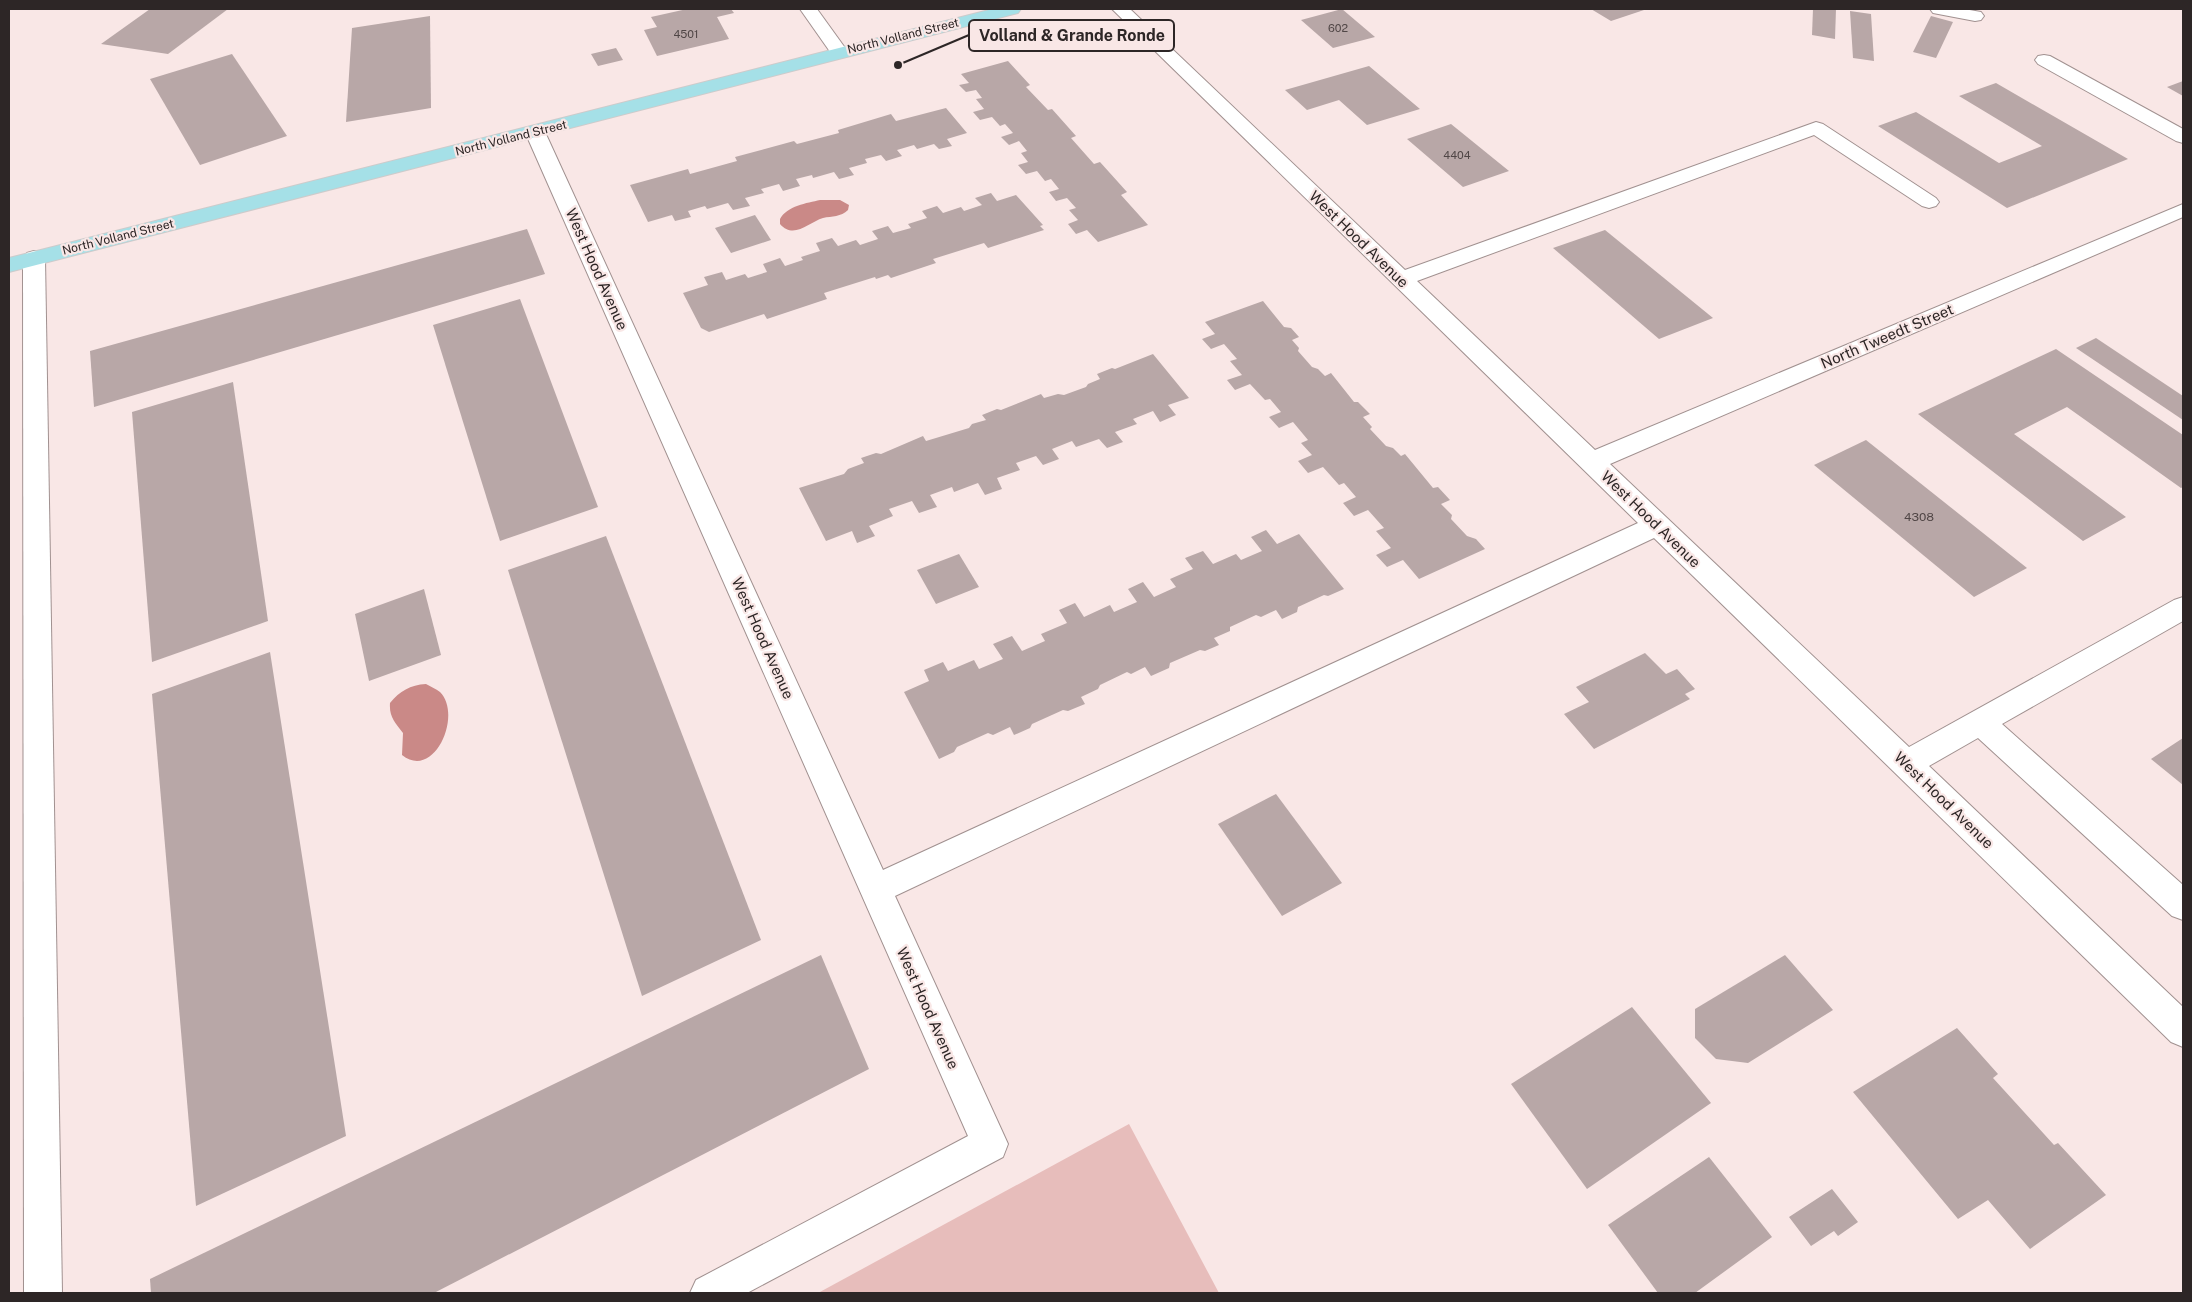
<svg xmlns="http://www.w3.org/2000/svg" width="2192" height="1302" viewBox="0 0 2192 1302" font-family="'Public Sans',sans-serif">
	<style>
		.green { fill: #e7bdbb }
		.water { fill: #ca8987 }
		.building { fill: #b8a7a7 }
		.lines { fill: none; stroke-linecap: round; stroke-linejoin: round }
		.minor-casing { stroke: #a19190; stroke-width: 2 }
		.major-casing { stroke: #cdcbcb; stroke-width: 2 }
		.minor { fill: #fff; fill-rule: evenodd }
		.major { fill: #a5e0e7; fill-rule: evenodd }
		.labels { text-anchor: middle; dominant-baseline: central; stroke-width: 4.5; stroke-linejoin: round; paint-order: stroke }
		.far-number-label { font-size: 11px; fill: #504646 }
		.far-street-label { font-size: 12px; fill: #2d2626; stroke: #f9e7e6 }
		.number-label { font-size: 12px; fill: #504646 }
		.street-label { font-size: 15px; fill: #2d2626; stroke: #f9e7e6 }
		.leader { fill: none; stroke: #2d2626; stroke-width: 2 }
		.callout-dot { fill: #2d2626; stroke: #f9e7e6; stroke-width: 2 }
		.callout { fill: #f9e7e6; stroke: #2d2626; stroke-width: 2 }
		.callout-label { font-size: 16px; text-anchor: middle; font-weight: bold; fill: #2d2626 }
	</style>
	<rect width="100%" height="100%" fill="#f9e7e6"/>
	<!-- green -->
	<path class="green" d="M1129,1124L1219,1293H818Z"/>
	<!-- water -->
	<g class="water">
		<path d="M820,200H840L849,205L848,210C841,217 832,216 823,218C809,222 794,240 780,224V219C787,206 807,203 820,200Z"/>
		<path d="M426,684C430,686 436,689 440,692C463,715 434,781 402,755L403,733C395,722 389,717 390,703C400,691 410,685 426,684Z"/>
	</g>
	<!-- building -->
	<g class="building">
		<path d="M150,9H228L168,54L101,44Z"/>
		<path d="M687,9H731L734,13L717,17L729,39L657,56L644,30L657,27L651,17Z"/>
		<path d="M1342,9L1375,37L1333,48L1301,20Z"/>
		<path d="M1591,9H1647L1611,21Z"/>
		<path d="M1813,9H1836L1835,39L1812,35Z"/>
		<path d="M1850,11L1871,14L1874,61L1853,58Z"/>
		<path d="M430,16L431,108L346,122L352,28Z"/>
		<path d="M1931,16L1953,22L1936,58L1913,52Z"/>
		<path d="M616,48L623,60L598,66L591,54Z"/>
		<path d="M232,54L287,136L200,165L150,79Z"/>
		<path d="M1008,61L1030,85L1026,87L1048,110L1052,109L1076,136L1071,138L1094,164L1100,162L1127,192L1121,195L1148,225L1098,242L1087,230L1076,234L1068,224L1078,220L1069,210L1076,208L1067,198L1056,201L1049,192L1059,189L1051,179L1045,181L1037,171L1026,174L1018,165L1028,162L1021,153L1027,151L1019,141L1009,145L1001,137L1013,133L1005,124L1000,126L992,117L980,120L973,112L984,109L976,99L982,98L976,90L966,92L959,85L969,83L961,74Z"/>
		<path d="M1369,66L1420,109L1367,125L1339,100L1307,110L1285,90Z"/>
		<path d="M2183,81V96L2167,87Z"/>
		<path d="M1996,83L2128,159L2007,208L1878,126L1916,112L1999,163L2042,146L1959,96Z"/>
		<path d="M946,108L967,133L947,139L952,146L939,149L934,144L917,149L914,145L897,150L902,156L886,161L881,155L865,159L867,163L849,168L854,175L839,179L834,172L813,178L812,175L796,179L800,186L783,191L779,184L761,189L764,193L745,198L750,206L733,210L728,203L707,209L705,206L688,211L691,217L675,221L672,215L648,222L630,185L688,169L690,174L737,161L735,157L794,141L797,144L839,133L838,130L891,114L896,121Z"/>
		<path d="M1451,124L1509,171L1463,187L1407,139Z"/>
		<path d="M991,193L997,201L1016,195L1043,225L1040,226L1044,230L988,248L984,243L933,259L936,263L891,278L888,275L876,279L875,277L824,293L827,299L767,319L764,314L709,332L701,328L683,293L708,285L704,277L722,272L726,280L745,274L748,278L767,272L763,264L780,258L785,266L803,260L801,257L820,251L816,243L832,238L838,246L856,240L860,245L878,239L872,231L888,226L893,233L911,228L908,224L927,218L922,211L937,206L943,213L961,207L964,211L982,205L975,198Z"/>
		<path d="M755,215L771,240L731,253L715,228Z"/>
		<path d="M527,229L545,274L94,407L90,351Z"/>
		<path d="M1605,230L1713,318L1659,339L1553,248Z"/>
		<path d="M520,299L598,507L500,541L433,325Z"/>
		<path d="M1263,301L1284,327L1291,328L1299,337L1292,340L1299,348L1298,351L1312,367L1318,369L1325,376L1331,373L1354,402H1358L1370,414L1363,417L1372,427L1370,429L1386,446L1393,448L1401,456L1405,454L1433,488L1438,487L1450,500L1441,504L1452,515L1451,519L1467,536L1476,539L1485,549L1419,579L1403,560L1387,567L1376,555L1391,548L1376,531L1384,528L1368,510L1354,516L1343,503L1356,497L1344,483L1339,485L1323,467L1308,473L1298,461L1312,455L1301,443L1308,440L1293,422L1279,428L1269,417L1281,412L1270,399L1265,400L1250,384L1235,390L1227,380L1242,375L1230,361L1237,359L1224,344L1211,349L1202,339L1215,334L1205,322Z"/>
		<path d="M2096,338L2183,396V420L2076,348Z"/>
		<path d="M2056,349L2183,435V487L2181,488L2067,407L2014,434L2126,517L2083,541L1918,414Z"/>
		<path d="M1153,354L1189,398L1168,405L1176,415L1160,422L1153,411L1133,419L1137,424L1115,432L1123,442L1107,448L1099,439L1076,447L1072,441L1052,449L1059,459L1043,465L1036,456L1016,463L1020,470L997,478L1002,489L985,495L978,483L954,492L952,487L930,495L937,507L919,513L912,501L889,509L893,516L869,526L875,536L857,543L852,531L826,541L799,488L844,474L848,469L864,463L861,458L876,453L881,454L923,436L926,441L969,428L972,424L986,420L982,415L997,409L1001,410L1041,394L1044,398L1058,394L1064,395L1086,387L1088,384L1100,379L1097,374L1112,368L1115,369Z"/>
		<path d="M233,382L268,621L152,662L132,412Z"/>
		<path d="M1866,440L2027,568L1974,597L1814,465Z"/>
		<path d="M1266,530L1277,544L1299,534L1344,589L1328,596L1324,595L1298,607L1297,612L1282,619L1276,610L1261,617L1256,615L1230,627V631L1214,638L1219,645L1205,651L1200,650L1170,663L1169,668L1151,676L1145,667L1131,674L1127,672L1100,685L1098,689L1081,697L1085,704L1068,711L1063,710L1032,724L1030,728L1014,735L1010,727L993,735L988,733L957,747L954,752L939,759L904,692L929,681L924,670L943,662L948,671L974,660L979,669L1003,659L993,644L1012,636L1022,651L1045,641L1041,634L1067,623L1059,610L1075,603L1084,617L1110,605L1114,612L1137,602L1128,589L1143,582L1154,597L1176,587L1170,579L1193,569L1185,558L1203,551L1213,564L1236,554L1241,560L1262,551L1251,537Z"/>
		<path d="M606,536L761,940L642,996L508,570Z"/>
		<path d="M959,554L979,587L936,604L917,570Z"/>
		<path d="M424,589L441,655L369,681L355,614Z"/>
		<path d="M270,652L346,1136L196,1206L152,694Z"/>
		<path d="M1645,653L1666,674L1677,669L1695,689L1685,694L1690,699L1594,749L1564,714L1589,702L1576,687Z"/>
		<path d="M2183,738V785L2151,759Z"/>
		<path d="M1276,794L1342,883L1282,916L1218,824Z"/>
		<path d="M821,955L869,1069L434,1293H151L150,1279Z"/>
		<path d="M1785,955L1833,1010L1748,1063L1716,1059L1695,1038V1009Z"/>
		<path d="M1632,1007L1711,1103L1587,1189L1511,1084Z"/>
		<path d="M1957,1028L1998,1074L1993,1078L2054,1145L2058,1143L2106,1195L2030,1249L1988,1200L1958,1219L1853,1092Z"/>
		<path d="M1709,1157L1772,1237L1695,1293H1658L1608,1225Z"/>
		<path d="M1832,1189L1858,1222L1838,1236L1834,1231L1811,1246L1789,1217Z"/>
	</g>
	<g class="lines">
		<!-- minor casing -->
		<g class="minor-casing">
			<g id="minor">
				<path d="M800,9H817L848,52L845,56L839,57L833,56Z"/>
				<path d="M1112,9H1130L1405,270L1816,122L1823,124L1936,198L1939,202L1936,206L1929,208L1922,206L1814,135L1417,281L1595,450L2183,204V217L1610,464L1909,747L2174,600L2183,597V621L2002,724L2183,885V920L2172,916L1978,738L1929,766L2183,1007V1047L2171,1042L1654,538L895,896L1008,1144L1003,1157L747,1293H690L696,1280L968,1136L525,132L528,128L535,126L542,128L545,132L883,870L1638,523Z"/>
				<path d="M1930,9H1964L1981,12L1984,16L1981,20L1975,21L1933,13Z"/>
				<path d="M2044,55L2050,56L2183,129V143L2176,141L2038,64L2035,60L2038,56Z"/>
				<path d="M34,251L41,253L45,258L62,1293H24L23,258L27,253Z"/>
			</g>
		</g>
		<!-- major casing -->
		<g class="major-casing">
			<path id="major" d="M993,9H1021L1018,13L9,272V258Z"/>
		</g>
		<!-- minor -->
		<use href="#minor" class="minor"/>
		<!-- major -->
		<use href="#major" class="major"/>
	</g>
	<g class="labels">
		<!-- far-number labels -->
		<g class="far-number-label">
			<text x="1338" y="28">602</text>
			<text x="686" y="34">4501</text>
			<text x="1457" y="155">4404</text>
		</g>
		<!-- far-street labels -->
		<g class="far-street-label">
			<text transform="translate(903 36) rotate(-14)">North Volland Street</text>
			<text transform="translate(511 138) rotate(-14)">North Volland Street</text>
			<text transform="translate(118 237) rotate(-14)">North Volland Street</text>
		</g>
		<!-- number labels -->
		<g class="number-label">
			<text x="1919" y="517">4308</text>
		</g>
		<!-- street labels -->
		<g class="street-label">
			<text transform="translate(1359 239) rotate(44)">West Hood Avenue</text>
			<text transform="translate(597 269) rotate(66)">West Hood Avenue</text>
			<text transform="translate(1887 336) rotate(-23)">North Tweedt Street</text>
			<text transform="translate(1651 519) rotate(44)">West Hood Avenue</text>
			<text transform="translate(763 638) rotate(66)">West Hood Avenue</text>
			<text transform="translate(1944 800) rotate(44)">West Hood Avenue</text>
			<text transform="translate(928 1008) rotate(66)">West Hood Avenue</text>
		</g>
	</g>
	<!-- callouts -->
	<path class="leader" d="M898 65L969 35"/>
	<circle class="callout-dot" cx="898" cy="65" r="5"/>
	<rect class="callout" x="969" y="20" width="205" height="31" rx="5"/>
	<g class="callout-label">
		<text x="1072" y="41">Volland &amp; Grande Ronde</text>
	</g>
	<!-- border -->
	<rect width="2192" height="1302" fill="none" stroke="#2d2626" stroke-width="20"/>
</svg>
